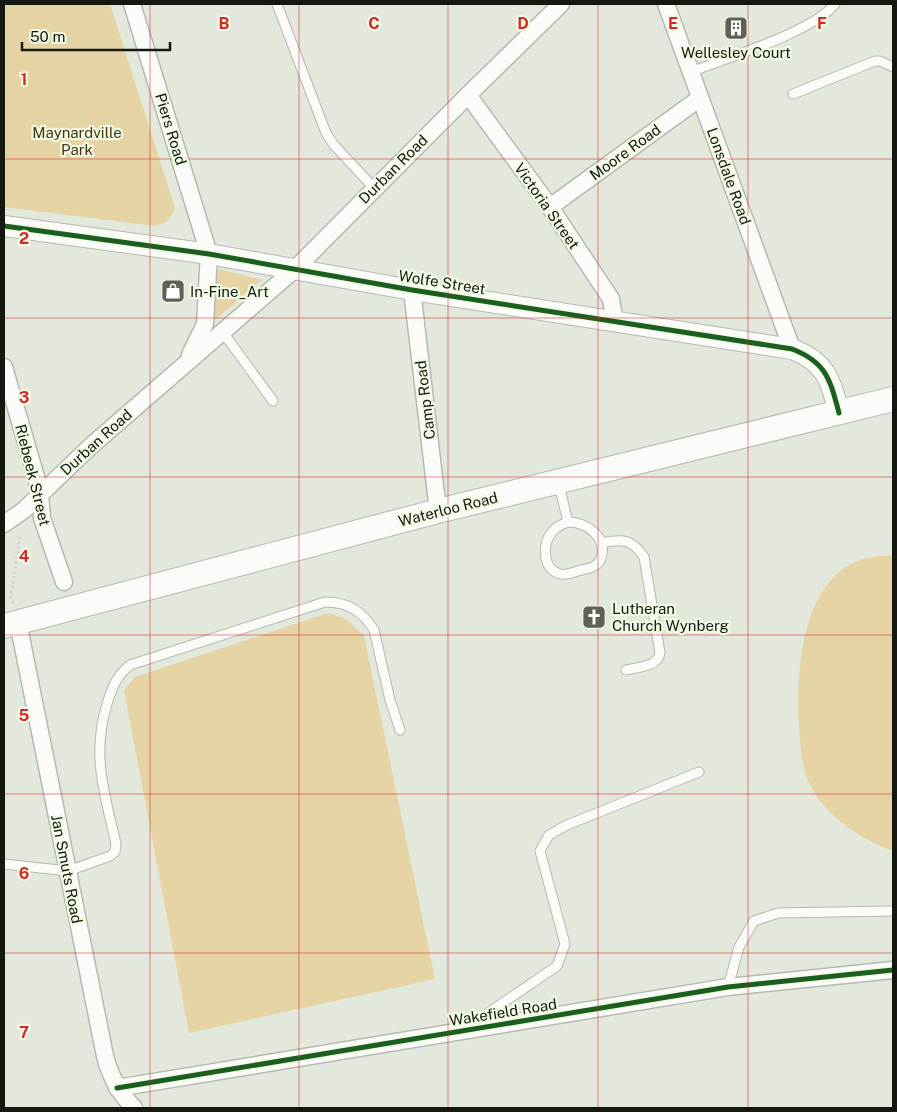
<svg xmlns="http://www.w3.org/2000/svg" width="897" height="1112" viewBox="0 0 897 1112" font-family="'Public Sans',sans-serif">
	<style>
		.green { fill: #e6d3a3 }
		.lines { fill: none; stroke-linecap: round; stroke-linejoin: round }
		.service-casing { stroke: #b5b9b0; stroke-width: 11 }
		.minor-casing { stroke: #b5b9b0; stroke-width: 19 }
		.tertiary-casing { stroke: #b5b9b0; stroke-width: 22 }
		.secondary-casing { stroke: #b5b9b0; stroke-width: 26 }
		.path { stroke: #d2d4d0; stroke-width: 3; stroke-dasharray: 2.5 2.5; stroke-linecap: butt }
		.service { stroke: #fbfcfa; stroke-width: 9 }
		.minor { stroke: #fbfcfa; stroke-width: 16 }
		.tertiary { stroke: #fbfcfa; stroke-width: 20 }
		.secondary { stroke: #fbfcfa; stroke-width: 24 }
		.cycleway-casing { stroke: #f1fae4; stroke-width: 8 }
		.cycleway { stroke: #1b5e20; stroke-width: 5 }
		.grid { fill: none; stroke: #d62828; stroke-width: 1; stroke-opacity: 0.55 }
		.labels { text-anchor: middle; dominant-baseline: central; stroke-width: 4.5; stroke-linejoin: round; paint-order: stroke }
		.poi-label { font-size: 15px; fill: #151810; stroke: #f1fae4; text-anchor: start }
		.street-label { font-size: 15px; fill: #151810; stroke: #f1fae4 }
		.park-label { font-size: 15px; fill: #46350f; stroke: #f1fae4 }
		.grid-label { font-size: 16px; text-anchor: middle; font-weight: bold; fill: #d62828; stroke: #f1fae4; stroke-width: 4.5; stroke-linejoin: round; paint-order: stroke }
	</style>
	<rect width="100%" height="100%" fill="#e3e8dc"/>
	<!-- green -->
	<g class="green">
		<path d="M4,4H110L175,208C171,220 167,223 155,226L4,207Z"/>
		<path d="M219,269L262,280L211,323Z"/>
		<path d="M893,555V851C862,840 827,817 811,787C801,768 800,745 799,724C796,676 801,596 846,567C860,557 877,557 893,555Z"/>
		<path d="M328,613L346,619L364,636L435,979L189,1033L124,690L135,677Z"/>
	</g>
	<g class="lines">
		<!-- service casing -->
		<g class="service-casing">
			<g id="service">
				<path d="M277,4L326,133L334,145L374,188"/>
				<path d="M691,72C728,57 811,33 835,4"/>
				<path d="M793,94L875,61H880L893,67"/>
				<path d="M222,331L273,401"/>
				<path d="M558,481L568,522"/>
				<path d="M568,522C586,522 608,537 601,558C598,567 590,568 582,570C576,571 567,576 560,574C542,569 542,544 552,532C556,527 562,524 568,522Z"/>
				<path d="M601,543C622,539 631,538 644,557L660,653C658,667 637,667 626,670"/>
				<path d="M4,864L68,871L110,856L115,852L116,844C105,794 91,756 107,704C112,688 116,676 130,665L325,602C348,602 362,611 374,630L390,700L400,730"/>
				<path d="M728,987L739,947L754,921L778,913L891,911"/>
				<path d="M469,1026L557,966L565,944L540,851L549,835L567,825L699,772"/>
			</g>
		</g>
		<!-- minor casing -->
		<g class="minor-casing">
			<g id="minor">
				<path d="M132,4L209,254L205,324L190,355"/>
				<path d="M666,4L792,349"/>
				<path d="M468,95L550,207L611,299L615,322"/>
				<path d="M550,207L700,98"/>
				<path d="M412,290L438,511"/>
				<path d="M4,367L36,477L40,495L42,518L64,582"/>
				<path d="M4,524L24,510L92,445L294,270L468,95L561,4"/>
				<path d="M18,622L105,1056C110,1076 119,1093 134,1108"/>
				<path d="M117,1088L728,987L893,970"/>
			</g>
		</g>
		<!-- tertiary casing -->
		<g class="tertiary-casing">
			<path id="tertiary" d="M4,226L209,254L412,290L792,349C826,362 830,379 839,413"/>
		</g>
		<!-- secondary casing -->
		<g class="secondary-casing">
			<path id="secondary" d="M4,626L438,511L893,399"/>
		</g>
		<!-- path -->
		<path class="path" d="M13,603L11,596L20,535"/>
		<!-- service -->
		<use href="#service" class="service"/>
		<!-- minor -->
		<use href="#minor" class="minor"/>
		<!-- tertiary -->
		<use href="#tertiary" class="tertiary"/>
		<!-- secondary -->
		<use href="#secondary" class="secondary"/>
		<!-- cycleway casing -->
		<g class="cycleway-casing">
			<g id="cycleway">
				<path d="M4,226L209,254L412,290L792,349C826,362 830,379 839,413"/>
				<path d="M117,1088L728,987L893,970"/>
			</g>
		</g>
		<!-- cycleway -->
		<use href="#cycleway" class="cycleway"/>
	</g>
	<!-- grid -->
	<path class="grid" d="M150,4V1108M299,4V1108M448,4V1108M598,4V1108M748,4V1108M4,159H893M4,318H893M4,477H893M4,635H893M4,794H893M4,953H893"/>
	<!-- icons -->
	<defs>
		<g id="building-square" transform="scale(1.25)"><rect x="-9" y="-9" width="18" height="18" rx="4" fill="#5d6157" stroke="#f1fae4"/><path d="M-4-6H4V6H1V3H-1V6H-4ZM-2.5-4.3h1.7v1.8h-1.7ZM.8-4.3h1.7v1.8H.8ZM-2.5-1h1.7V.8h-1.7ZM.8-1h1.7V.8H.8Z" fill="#fff"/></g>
		<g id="shop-square" transform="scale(1.25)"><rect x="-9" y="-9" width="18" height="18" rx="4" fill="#5d6157" stroke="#f1fae4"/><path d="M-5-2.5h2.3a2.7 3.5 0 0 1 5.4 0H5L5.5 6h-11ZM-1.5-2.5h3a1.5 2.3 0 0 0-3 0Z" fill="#fff"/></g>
		<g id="church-square" transform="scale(1.25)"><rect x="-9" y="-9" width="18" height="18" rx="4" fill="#5d6157" stroke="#f1fae4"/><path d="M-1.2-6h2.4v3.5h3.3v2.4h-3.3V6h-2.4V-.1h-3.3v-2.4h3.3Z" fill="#fff"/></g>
	</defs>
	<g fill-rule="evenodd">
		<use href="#building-square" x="736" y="28"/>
		<use href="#shop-square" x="173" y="291"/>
		<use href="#church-square" x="594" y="617"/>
	</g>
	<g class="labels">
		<!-- poi labels -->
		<g class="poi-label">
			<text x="736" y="52" text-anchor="middle">Wellesley Court</text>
			<text x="190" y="291">In-Fine_Art</text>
			<text x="612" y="608">Lutheran<tspan x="612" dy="17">Church Wynberg</tspan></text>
		</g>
		<!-- street labels -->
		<g class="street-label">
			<text transform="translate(171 129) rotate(73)">Piers Road</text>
			<text transform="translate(625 152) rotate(-36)">Moore Road</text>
			<text transform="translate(393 169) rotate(-45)">Durban Road</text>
			<text transform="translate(729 176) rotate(70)">Lonsdale Road</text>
			<text transform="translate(547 206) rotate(55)">Victoria Street</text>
			<text transform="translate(442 282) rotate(9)">Wolfe Street</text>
			<text transform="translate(425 400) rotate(-97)">Camp Road</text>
			<text transform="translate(96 442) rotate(-42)">Durban Road</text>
			<text transform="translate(33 475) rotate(76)">Riebeek Street</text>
			<text transform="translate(448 509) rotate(-14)">Waterloo Road</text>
			<text transform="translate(67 869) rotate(79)">Jan Smuts Road</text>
			<text transform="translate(503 1012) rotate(-9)">Wakefield Road</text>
		</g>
		<!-- park labels -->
		<g class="park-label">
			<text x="77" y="132">Maynardville<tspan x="77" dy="17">Park</tspan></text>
		</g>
	</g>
	<g class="grid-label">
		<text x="224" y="29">B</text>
		<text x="374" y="29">C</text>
		<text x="523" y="29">D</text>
		<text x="673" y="29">E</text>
		<text x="822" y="29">F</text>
		<text x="24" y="85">1</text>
		<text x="24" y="244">2</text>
		<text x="24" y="403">3</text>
		<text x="24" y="562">4</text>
		<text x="24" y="721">5</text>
		<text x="24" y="879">6</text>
		<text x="24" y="1038">7</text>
	</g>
	<!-- border -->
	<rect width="897" height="1112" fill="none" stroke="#151810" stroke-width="10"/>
	<!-- scale -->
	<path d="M22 42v8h148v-8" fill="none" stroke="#151810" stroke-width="2.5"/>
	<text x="30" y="42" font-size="15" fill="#151810" stroke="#f1fae4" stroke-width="4" paint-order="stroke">50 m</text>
</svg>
